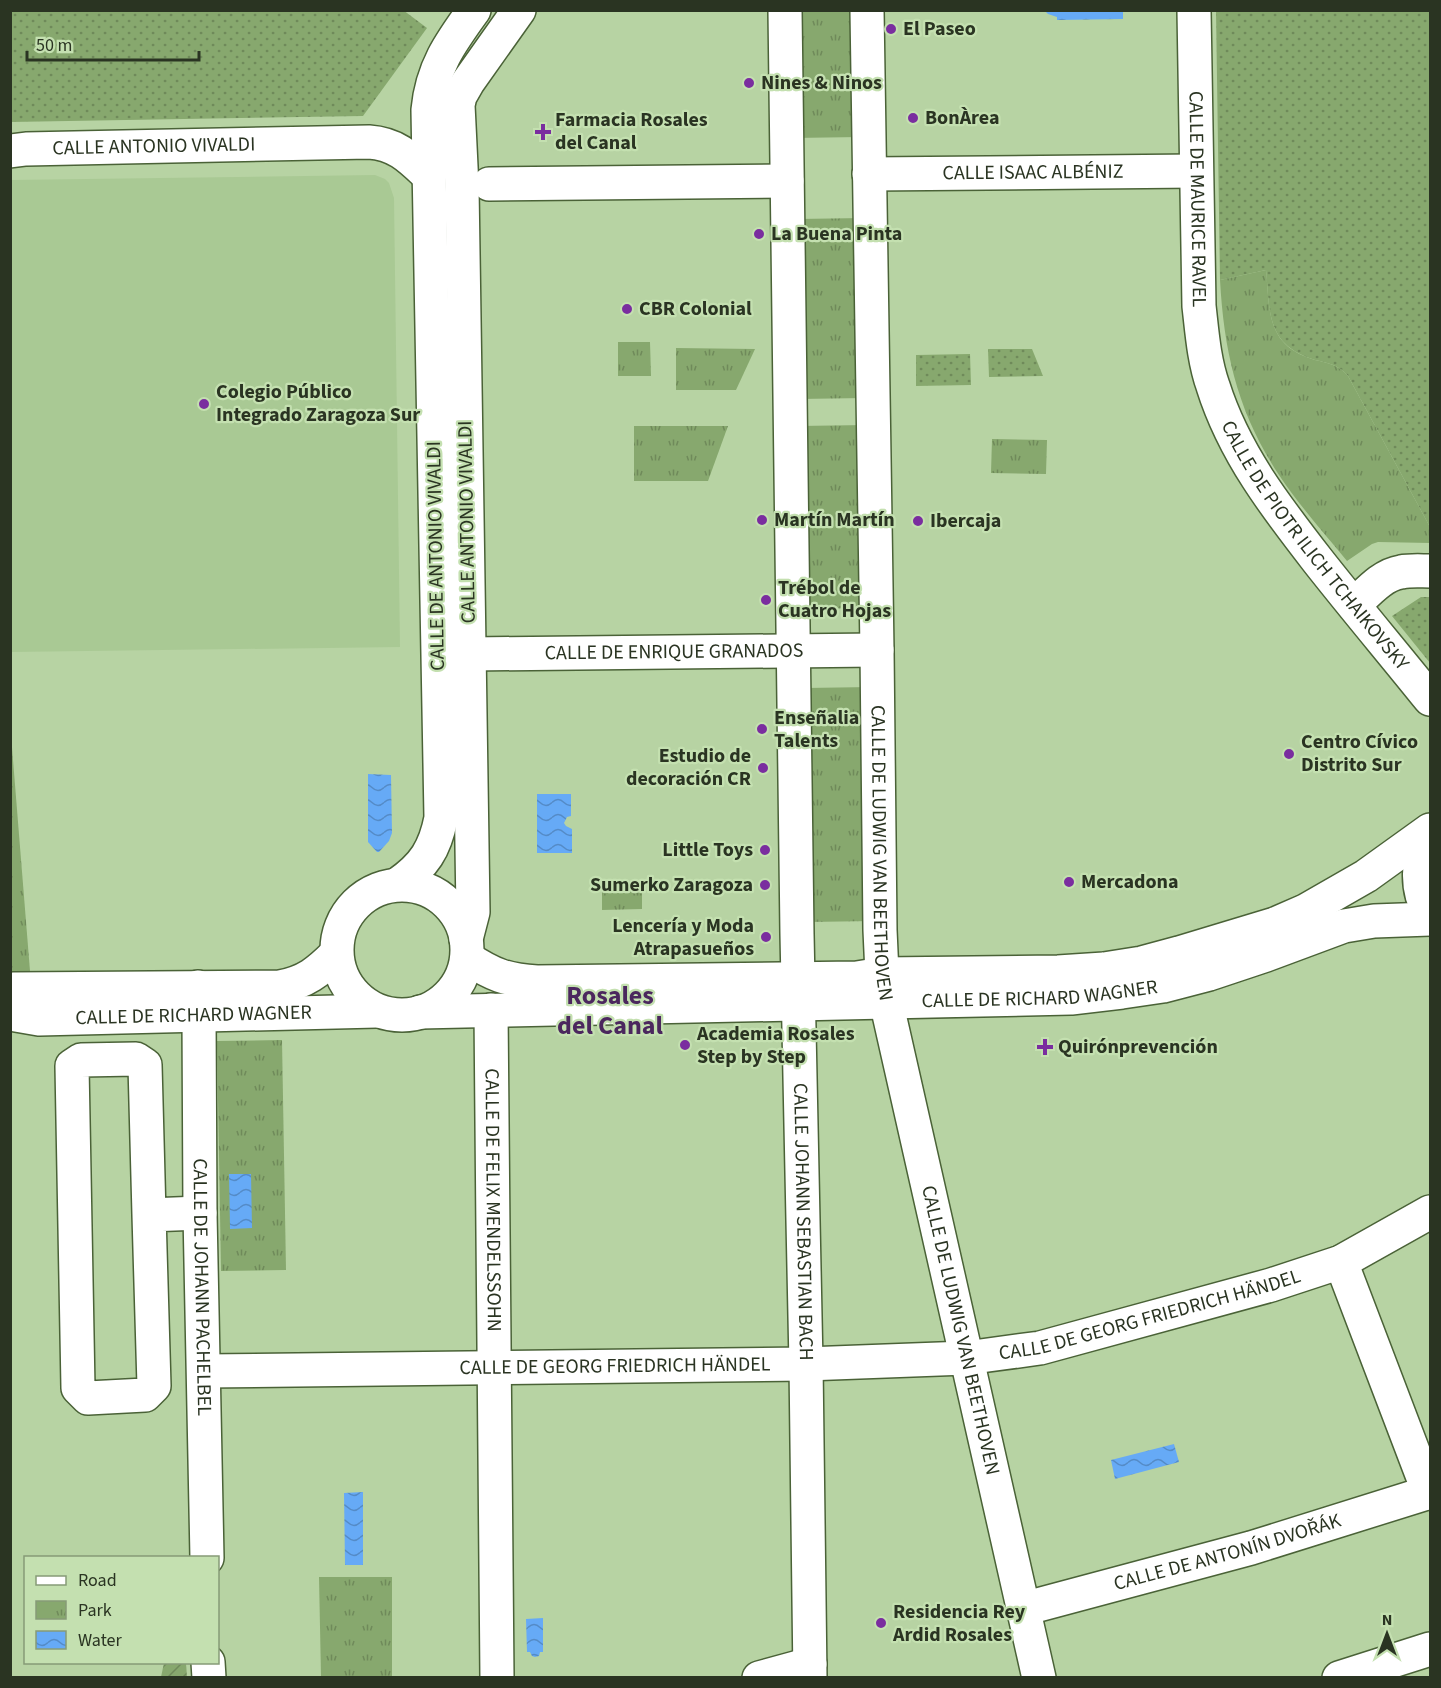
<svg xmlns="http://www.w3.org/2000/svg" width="1441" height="1688" viewBox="0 0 1441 1688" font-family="'Source Sans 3',sans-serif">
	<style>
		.built { fill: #a9c994 }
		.grass { fill: url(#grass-dots) }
		.park { fill: url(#park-tufts) }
		.garden { fill: url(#garden-furrows) }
		.water { fill: url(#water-waves) }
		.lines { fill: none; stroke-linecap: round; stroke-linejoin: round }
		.minor-casing { stroke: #4a6237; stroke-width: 36 }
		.minor { stroke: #fff; stroke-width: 33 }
		.poi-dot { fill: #7a2d9f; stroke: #c4e0b0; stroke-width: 2 }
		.labels { text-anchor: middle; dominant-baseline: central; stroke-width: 4.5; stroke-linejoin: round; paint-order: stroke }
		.poi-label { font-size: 20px; font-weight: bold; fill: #2a3422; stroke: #c4e0b0; text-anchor: start }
		.street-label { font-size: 20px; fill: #2a3422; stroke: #c4e0b0 }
		.district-label { font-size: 26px; font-weight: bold; fill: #4b275e; stroke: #c4e0b0 }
	</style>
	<defs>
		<pattern id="grass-dots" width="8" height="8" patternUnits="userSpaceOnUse" patternTransform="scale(1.5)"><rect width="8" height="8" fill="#87a86e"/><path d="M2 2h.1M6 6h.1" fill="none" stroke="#6f8a5a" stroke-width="1.8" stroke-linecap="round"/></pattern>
		<pattern id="park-tufts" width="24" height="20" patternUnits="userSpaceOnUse" patternTransform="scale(1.5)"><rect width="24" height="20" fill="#87a86e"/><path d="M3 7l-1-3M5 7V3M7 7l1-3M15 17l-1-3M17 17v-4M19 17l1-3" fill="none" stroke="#6f8a5a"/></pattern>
		<pattern id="garden-furrows" width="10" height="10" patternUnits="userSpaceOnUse" patternTransform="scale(1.5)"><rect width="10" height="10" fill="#87a86e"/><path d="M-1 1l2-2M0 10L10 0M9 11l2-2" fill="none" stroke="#6f8a5a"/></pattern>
		<pattern id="water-waves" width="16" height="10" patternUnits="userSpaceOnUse" patternTransform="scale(1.5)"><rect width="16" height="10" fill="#66aaf6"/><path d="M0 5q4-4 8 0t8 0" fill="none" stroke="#548bc7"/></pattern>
	</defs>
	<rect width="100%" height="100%" fill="#b7d3a3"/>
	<!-- built -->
	<path class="built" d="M375,175L385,179L389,183L394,198L400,647L11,652V180Z"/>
	<!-- grass -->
	<g class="grass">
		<path d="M403,10L427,28L363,116L11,122V11Z"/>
		<path d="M1216,11H1430V527L1348,376C1339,365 1328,363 1315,360C1266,345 1270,313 1266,270L1220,280Z"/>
		<path d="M988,349H1032L1043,376L989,377Z"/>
		<path d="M970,354L971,385L916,386V355Z"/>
		<path d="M1421,597H1430V663L1392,616Z"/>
	</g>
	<!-- park -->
	<g class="park">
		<path d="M792,11H859L861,137L793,138Z"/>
		<path d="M864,218L865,398L799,399L797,219Z"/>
		<path d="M1266,270C1270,312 1266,346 1315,360C1328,363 1339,365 1348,376L1430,527V543L1378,542L1372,544L1347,561C1324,533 1299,505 1279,475C1238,413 1224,353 1220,280Z"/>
		<path d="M618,342H650L651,376H618Z"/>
		<path d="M676,348L755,349L736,390H676Z"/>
		<path d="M866,425L869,608L801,609L798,426Z"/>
		<path d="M634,426H728L708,481H634Z"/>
		<path d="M992,439L1047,440L1046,474L991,473Z"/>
		<path d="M871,687L874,921L808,922L805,688Z"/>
		<path d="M11,735L32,996H11Z"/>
		<path d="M642,881V909L602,910V882Z"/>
		<path d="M282,1040L286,1270L221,1271L217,1041Z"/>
		<path d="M319,1577H392V1677H321Z"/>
	</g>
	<!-- garden -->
	<path class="garden" d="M164,1663H186L187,1677H161Z"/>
	<!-- water -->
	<g class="water">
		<path d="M1045,11H1123V19L1057,20V17L1048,14Z"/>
		<path d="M368,774L391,775L392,833L389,841L379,852H377L368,842Z"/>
		<path d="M537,794H571V816L567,817L564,823L566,826L572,829V853H537Z"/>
		<path d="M229,1174H251L252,1228L230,1229Z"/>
		<path d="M1174,1444L1179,1462L1115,1479L1111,1460Z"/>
		<path d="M363,1492V1565H345L344,1493Z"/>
		<path d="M543,1618V1652H540L539,1656L535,1657L532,1656L530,1652H527L526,1619Z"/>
	</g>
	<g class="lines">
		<!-- minor casing -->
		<g class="minor-casing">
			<g id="minor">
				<path id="s1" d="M785,10L797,934L806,1364L810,1678"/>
				<path id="s2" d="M867,10L877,650L880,930L882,974L886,1001L1039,1678"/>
				<path id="s3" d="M1194,10L1199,306C1202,332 1204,361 1213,386C1234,453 1276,507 1318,561C1355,608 1393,653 1430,699"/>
				<path id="s4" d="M10,151L26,149L369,142C397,144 410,158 429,176"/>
				<path id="s5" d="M869,174L1196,171"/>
				<path d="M489,184L787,181"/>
				<path d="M1354,605C1368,592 1382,575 1401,572C1411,570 1421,571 1430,571"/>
				<path id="s6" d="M470,654L877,650"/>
				<path d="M1427,833C1419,861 1414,888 1430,913"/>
				<path d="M398,884C424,866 435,849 441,818L428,110C432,68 450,43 474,10"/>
				<circle cx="402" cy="950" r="65"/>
				<path d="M466,939L473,912L462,187L458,105L460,96L468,82L519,10"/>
				<path d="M467,958C493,975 506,980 537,982L857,978L882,974L1058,972L1104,969L1142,963L1179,953L1275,924L1305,911L1366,876L1430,830"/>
				<path id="s7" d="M198,987L199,1016L200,1213L207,1558"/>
				<path d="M10,991L13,989L280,987C306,982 318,972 336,954"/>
				<path id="s8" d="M491,1010L497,1678"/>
				<path id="s9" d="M420,1012L1071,998L1122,992L1163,986L1209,974L1266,955L1344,926L1374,921L1430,919"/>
				<path id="s10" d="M10,1014L39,1019L377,1011"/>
				<path d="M149,1215L154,1386L145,1395L88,1398L78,1388L72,1066L81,1060L136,1059L145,1065L149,1215L200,1213"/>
				<path d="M1341,1262L1429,1493"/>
				<path id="s11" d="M204,1371L806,1364L966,1358L1040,1348L1271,1285L1341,1262L1430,1212"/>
				<path id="s12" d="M1023,1609L1251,1548L1430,1492"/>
				<path d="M208,1662L209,1678"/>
				<path d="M759,1678L810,1664"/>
				<path d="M1339,1678L1430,1649"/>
			</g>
		</g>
		<!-- minor -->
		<use href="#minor" class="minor"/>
	</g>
	<!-- markers -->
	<g class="poi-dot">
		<circle cx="891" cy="29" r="6"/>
		<circle cx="749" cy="83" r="6"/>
		<circle cx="913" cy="118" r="6"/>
		<path d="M540 123h6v6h6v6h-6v6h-6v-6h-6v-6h6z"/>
		<circle cx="759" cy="234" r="6"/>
		<circle cx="627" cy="309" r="6"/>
		<circle cx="204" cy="404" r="6"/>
		<circle cx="762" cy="520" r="6"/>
		<circle cx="918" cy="521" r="6"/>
		<circle cx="766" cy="600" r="6"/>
		<circle cx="762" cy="729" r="6"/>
		<circle cx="1289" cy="754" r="6"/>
		<circle cx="763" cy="768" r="6"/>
		<circle cx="765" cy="850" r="6"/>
		<circle cx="1069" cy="882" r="6"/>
		<circle cx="765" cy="885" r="6"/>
		<circle cx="766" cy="937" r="6"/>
		<circle cx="685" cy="1045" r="6"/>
		<path d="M1042 1038h6v6h6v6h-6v6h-6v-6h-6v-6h6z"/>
		<circle cx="881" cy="1623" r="6"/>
	</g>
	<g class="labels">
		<!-- poi labels -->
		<g class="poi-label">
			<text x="903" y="29">El Paseo</text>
			<text x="761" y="83">Nines &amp; Ninos</text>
			<text x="925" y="118">BonÀrea</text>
			<text x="555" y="120">Farmacia Rosales<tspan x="555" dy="23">del Canal</tspan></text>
			<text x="771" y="234">La Buena Pinta</text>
			<text x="639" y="309">CBR Colonial</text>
			<text x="216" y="392">Colegio Público<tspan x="216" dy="23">Integrado Zaragoza Sur</tspan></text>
			<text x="774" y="520">Martín Martín</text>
			<text x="930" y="521">Ibercaja</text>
			<text x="778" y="588">Trébol de<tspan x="778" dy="23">Cuatro Hojas</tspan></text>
			<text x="774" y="718">Enseñalia<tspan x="774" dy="23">Talents</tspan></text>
			<text x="1301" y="742">Centro Cívico<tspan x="1301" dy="23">Distrito Sur</tspan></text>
			<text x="751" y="756" text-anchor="end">Estudio de<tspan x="751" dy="23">decoración CR</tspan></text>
			<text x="753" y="850" text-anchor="end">Little Toys</text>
			<text x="1081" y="882">Mercadona</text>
			<text x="753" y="885" text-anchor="end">Sumerko Zaragoza</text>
			<text x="754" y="926" text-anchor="end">Lencería y Moda<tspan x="754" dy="23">Atrapasueños</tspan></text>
			<text x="697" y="1034">Academia Rosales<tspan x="697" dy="23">Step by Step</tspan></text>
			<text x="1058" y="1047">Quirónprevención</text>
			<text x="893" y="1612">Residencia Rey<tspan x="893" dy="23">Ardid Rosales</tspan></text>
		</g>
		<!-- street labels -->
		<g class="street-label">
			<text stroke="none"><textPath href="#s4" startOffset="144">CALLE ANTONIO VIVALDI</textPath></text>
			<text stroke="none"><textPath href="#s5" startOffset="164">CALLE ISAAC ALBÉNIZ</textPath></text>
			<text stroke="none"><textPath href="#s3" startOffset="189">CALLE DE MAURICE RAVEL</textPath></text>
			<text transform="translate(467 522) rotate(-91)">CALLE ANTONIO VIVALDI</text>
			<text stroke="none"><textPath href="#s3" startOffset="568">CALLE DE PIOTR ILICH TCHAIKOVSKY</textPath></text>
			<text transform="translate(436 556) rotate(-91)">CALLE DE ANTONIO VIVALDI</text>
			<text stroke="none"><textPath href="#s6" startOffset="204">CALLE DE ENRIQUE GRANADOS</textPath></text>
			<text stroke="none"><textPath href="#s2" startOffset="843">CALLE DE LUDWIG VAN BEETHOVEN</textPath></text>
			<text stroke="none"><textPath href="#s9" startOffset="620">CALLE DE RICHARD WAGNER</textPath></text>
			<text stroke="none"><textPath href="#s10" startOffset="184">CALLE DE RICHARD WAGNER</textPath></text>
			<text stroke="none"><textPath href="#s8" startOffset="190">CALLE DE FELIX MENDELSSOHN</textPath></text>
			<text stroke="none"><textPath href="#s1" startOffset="1212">CALLE JOHANN SEBASTIAN BACH</textPath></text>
			<text stroke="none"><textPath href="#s7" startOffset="300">CALLE DE JOHANN PACHELBEL</textPath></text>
			<text stroke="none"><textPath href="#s11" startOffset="951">CALLE DE GEORG FRIEDRICH HÄNDEL</textPath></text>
			<text stroke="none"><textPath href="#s2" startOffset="1329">CALLE DE LUDWIG VAN BEETHOVEN</textPath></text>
			<text stroke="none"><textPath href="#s11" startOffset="411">CALLE DE GEORG FRIEDRICH HÄNDEL</textPath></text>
			<text stroke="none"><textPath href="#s12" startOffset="212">CALLE DE ANTONÍN DVOŘÁK</textPath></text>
		</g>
		<!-- district labels -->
		<g class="district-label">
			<text x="610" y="995">Rosales<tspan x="610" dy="30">del Canal</tspan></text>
		</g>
	</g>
	<!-- border -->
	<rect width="1441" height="1688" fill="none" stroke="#2a3422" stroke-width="24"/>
	<!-- legend -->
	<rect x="24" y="1556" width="195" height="108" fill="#c4e0b0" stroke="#869b77" stroke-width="1.5"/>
	<rect x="36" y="1576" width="30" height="9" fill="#ffffff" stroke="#869b77" stroke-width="1.5"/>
	<text x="78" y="1586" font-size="18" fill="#2a3422">Road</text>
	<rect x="36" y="1601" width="30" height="18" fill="url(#park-tufts)" stroke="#869b77" stroke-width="1.5"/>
	<text x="78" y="1616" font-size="18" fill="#2a3422">Park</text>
	<rect x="36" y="1631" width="30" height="18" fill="url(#water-waves)" stroke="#869b77" stroke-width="1.5"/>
	<text x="78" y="1646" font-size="18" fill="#2a3422">Water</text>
	<!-- north arrow -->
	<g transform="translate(1387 1634)" stroke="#c4e0b0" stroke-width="4.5" paint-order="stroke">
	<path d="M0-4.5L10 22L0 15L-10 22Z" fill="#2a3422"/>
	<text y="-9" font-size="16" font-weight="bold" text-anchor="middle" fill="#2a3422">N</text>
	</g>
	<!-- scale -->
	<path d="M27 51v9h172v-9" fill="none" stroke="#2a3422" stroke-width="3"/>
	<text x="36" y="51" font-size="18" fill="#2a3422" stroke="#c4e0b0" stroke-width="4.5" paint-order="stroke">50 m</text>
</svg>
